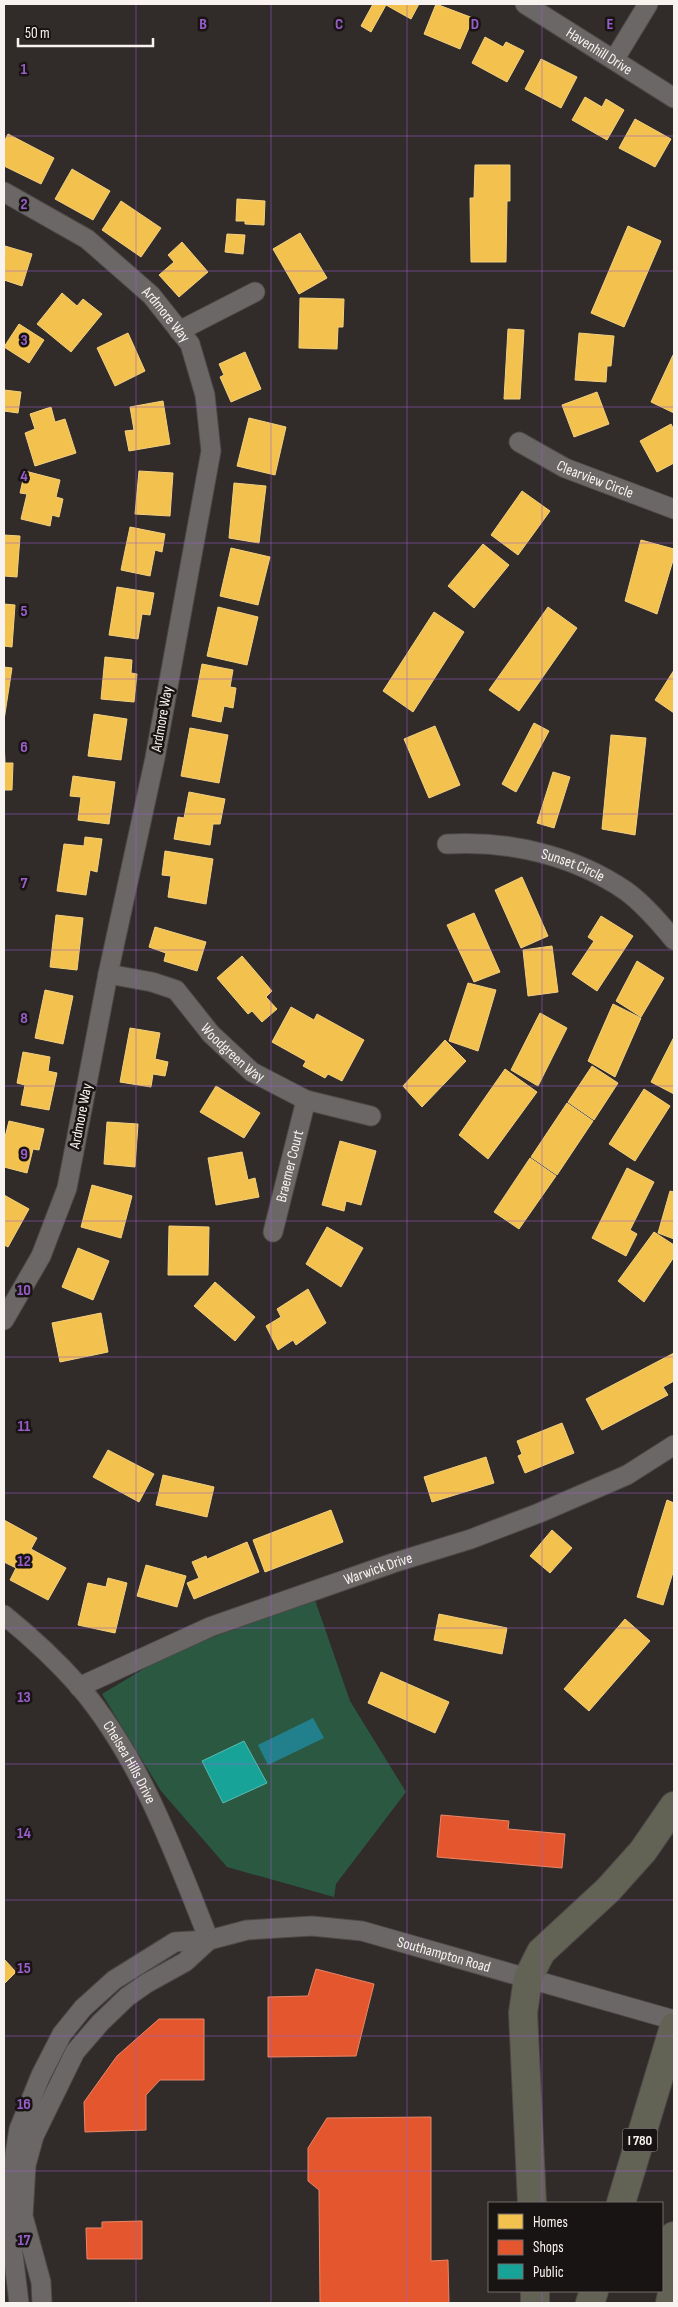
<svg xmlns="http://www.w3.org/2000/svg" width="678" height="2307" viewBox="0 0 678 2307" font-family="'Sofia Sans Condensed',sans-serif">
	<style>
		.green { fill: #2a5841 }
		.water { fill: #22808c }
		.homes { fill: #f2c14e; stroke: #f4d07f }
		.shops { fill: #e4572e; stroke: #ea8668 }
		.public { fill: #17a398; stroke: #5bbbb2 }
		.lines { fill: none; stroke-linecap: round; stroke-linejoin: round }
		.minor-casing { stroke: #4e4948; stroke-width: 21 }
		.highway-casing { stroke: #4e4948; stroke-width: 30 }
		.minor { stroke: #6a6766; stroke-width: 19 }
		.highway { stroke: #626354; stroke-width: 28 }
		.grid { fill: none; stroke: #9a5ecb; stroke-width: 1; stroke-opacity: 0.55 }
		.labels { text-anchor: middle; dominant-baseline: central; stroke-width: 5; stroke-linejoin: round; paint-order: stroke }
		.shield { fill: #181413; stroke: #b6b0ae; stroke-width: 1 }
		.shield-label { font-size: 14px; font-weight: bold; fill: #f9f3f0 }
		.street-label { font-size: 15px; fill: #f9f3f0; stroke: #181413 }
		.grid-label { font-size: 16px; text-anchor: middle; font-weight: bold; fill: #9a5ecb; stroke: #181413; stroke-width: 5; stroke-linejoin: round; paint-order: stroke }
	</style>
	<rect width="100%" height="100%" fill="#312c2a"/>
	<!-- green -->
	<path class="green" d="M315,1600L350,1701L406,1792L336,1884L334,1897L227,1867L161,1791L102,1694L170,1653Z"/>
	<!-- water -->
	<path class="water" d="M313,1718L324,1738L268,1765L258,1745Z"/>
	<!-- homes -->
	<g class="homes">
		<path d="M373,4H419L411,19L386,5L371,32L361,26Z"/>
		<path d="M436,4L473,18L460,49L424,34Z"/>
		<path d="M485,37L503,47L506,42L524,51L507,82L472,63Z"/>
		<path d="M541,59L577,77L561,108L525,89Z"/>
		<path d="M585,97L602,107L606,99L624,110L607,140L572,120Z"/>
		<path d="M635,119L671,139L655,167L619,148Z"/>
		<path d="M8,134L54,158L41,184L4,166V142Z"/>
		<path d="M475,165H510V201H507L506,262H471L470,198H474Z"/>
		<path d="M72,169L110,191L93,220L55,199Z"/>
		<path d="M237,199L265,201L264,225L245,224V221H236Z"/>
		<path d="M121,201L161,228L141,257L102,230Z"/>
		<path d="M628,226L661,241L624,327L591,313Z"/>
		<path d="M300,233L327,278L299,294L273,249Z"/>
		<path d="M227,234L245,235L243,254L225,252Z"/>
		<path d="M182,242L208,272L179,297L159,275L174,262L168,255Z"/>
		<path d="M5,246L32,254L22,286L4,280Z"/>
		<path d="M62,293L77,306L83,299L102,314L71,352L37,324Z"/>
		<path d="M300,298L344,299L343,327H338L337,349L299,348Z"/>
		<path d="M19,324L44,340L29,363L4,347Z"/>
		<path d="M508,329L524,330L520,399H504Z"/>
		<path d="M128,333L145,371L115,386L97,348Z"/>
		<path d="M579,333L614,336L611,366H607L606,382L575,380Z"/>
		<path d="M245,352L261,389L231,402L220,377L224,375L219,364Z"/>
		<path d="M673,355H674V413L651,402Z"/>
		<path d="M4,390L21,392L18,413L4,411Z"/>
		<path d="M597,392L609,424L574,437L562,405Z"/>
		<path d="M163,401L170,444L129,451L125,431L134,430L130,407Z"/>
		<path d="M51,407L55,422L65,419L76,453L35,466L25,433L35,429L30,414Z"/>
		<path d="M249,418L286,427L275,475L237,466Z"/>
		<path d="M671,424L674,430V463L657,472L640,441Z"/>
		<path d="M25,471L60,480L56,497L63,499L59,517L52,515L50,526L21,519L27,494L20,493Z"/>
		<path d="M139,471L173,473L170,516L135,514Z"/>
		<path d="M234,483L266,486L259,543L229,538Z"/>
		<path d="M522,491L550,511L518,555L491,535Z"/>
		<path d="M130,527L165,534L162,552L155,550L150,576L121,570Z"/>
		<path d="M4,535L20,536L17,577L4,576Z"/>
		<path d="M641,540L674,549V557L657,614L625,601Z"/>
		<path d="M483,544L509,565L474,608L448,586Z"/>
		<path d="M231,548L270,557L258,605L220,596Z"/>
		<path d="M117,587L154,593L150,615L142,614L138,639L109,635Z"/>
		<path d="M4,604L15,605L12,647L4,646Z"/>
		<path d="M218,607L258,617L247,665L207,656Z"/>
		<path d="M548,607L577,628L519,711L489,690Z"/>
		<path d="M434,612L464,632L413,712L383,691Z"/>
		<path d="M105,657L132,660L131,673L137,674L134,702L101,699Z"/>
		<path d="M202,664L233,670L230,687L236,688L233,708L224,706L221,722L192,716Z"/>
		<path d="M4,667L12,668L4,720Z"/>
		<path d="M674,670V713L655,700Z"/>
		<path d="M94,714L127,719L121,760L88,756Z"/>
		<path d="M534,723L549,731L516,792L502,784Z"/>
		<path d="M435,726L460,785L429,798L404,739Z"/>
		<path d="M190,728L228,735L219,783L181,776Z"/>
		<path d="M611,735L646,738L635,835L602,829Z"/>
		<path d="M4,741L5,763H13L12,790H4Z"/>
		<path d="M553,772L570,777L554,828L537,823Z"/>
		<path d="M73,776L115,782L109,824L78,820L81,797L70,796Z"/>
		<path d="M189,792L225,799L220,824H213L210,845L174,839L178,817L184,818Z"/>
		<path d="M85,837L102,839L97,872L90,870L86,895L57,891L64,844L84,846Z"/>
		<path d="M165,851L213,859L206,904L168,897L171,876L162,875Z"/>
		<path d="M522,877L548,936L521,948L495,890Z"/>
		<path d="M474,913L500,972L474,982L447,925Z"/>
		<path d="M56,915L83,918L77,970L50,967Z"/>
		<path d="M601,916L633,936L597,991L572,974L594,941L588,937Z"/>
		<path d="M155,927L206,942L197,971L164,961L166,953L149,947Z"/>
		<path d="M552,946L558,992L528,996L523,950Z"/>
		<path d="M242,956L272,991L266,997L277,1009L262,1022L252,1011L248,1014L217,978Z"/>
		<path d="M637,961L664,978L641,1017L616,1001Z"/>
		<path d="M468,983L496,990L478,1051L449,1041Z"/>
		<path d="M45,990L73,996L63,1044L35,1038Z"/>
		<path d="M613,1004L641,1018L615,1077L588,1061Z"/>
		<path d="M291,1007L314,1020L317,1014L364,1040L342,1081L328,1074L325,1078L303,1066L306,1061L272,1042Z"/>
		<path d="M540,1013L567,1028L538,1086L511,1070Z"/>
		<path d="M130,1028L160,1033L155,1059L168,1062L165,1076L153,1074L151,1087L120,1082Z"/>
		<path d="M674,1037V1094L651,1082Z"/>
		<path d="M445,1040L466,1061L422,1107L403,1086Z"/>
		<path d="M23,1052L50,1057L48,1071L57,1073L49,1110L21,1105L25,1085L17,1083Z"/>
		<path d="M592,1066L618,1083L594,1120L568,1102Z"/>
		<path d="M505,1069L537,1092L488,1159L459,1135Z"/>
		<path d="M216,1086L260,1113L244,1138L200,1112Z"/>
		<path d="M644,1089L670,1106L635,1161L609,1144Z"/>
		<path d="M567,1103L593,1121L557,1175L531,1157Z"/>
		<path d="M9,1121L44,1129L39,1150L33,1149L27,1173L4,1167V1141Z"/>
		<path d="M107,1122L138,1124L135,1167L104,1164Z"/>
		<path d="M340,1141L376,1151L361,1205L346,1201L344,1211L322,1205Z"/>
		<path d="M242,1152L248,1180L255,1178L259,1197L216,1205L208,1158Z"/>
		<path d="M530,1158L556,1176L519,1229L494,1212Z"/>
		<path d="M627,1168L654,1182L630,1230L637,1234L626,1256L592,1238Z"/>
		<path d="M92,1185L132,1196L121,1238L81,1227Z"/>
		<path d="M670,1191L674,1192V1239L658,1233Z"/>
		<path d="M4,1195L29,1209L8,1247L4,1245Z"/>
		<path d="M169,1226L209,1227L208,1275H168Z"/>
		<path d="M327,1227L363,1248L341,1287L306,1264Z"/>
		<path d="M654,1232L674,1245V1257L644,1302L618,1281Z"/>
		<path d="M78,1248L109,1261L93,1300L62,1287Z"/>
		<path d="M215,1282L255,1317L235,1341L194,1306Z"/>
		<path d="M308,1289L326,1323L296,1345L293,1340L278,1350L266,1326L281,1317L277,1309Z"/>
		<path d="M101,1313L108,1352L60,1362L52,1323Z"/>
		<path d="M674,1353V1381L663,1387L668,1395L602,1430L586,1399Z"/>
		<path d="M562,1423L574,1453L525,1473L518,1456L522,1454L517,1441Z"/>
		<path d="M108,1450L154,1474L139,1502L93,1477Z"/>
		<path d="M486,1457L494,1483L432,1502L424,1477Z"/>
		<path d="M163,1475L214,1487L207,1517L156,1505Z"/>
		<path d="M667,1500L674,1503V1569L663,1605L637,1597Z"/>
		<path d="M331,1510L343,1542L265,1572L253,1540Z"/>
		<path d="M4,1520L37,1538L31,1549L66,1568L48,1600L10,1580L16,1568L4,1562Z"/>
		<path d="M552,1530L572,1548L550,1573L530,1556Z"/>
		<path d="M247,1542L259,1572L194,1599L187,1583L199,1578L192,1562L206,1556L207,1559Z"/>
		<path d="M146,1565L186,1576L177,1607L137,1596Z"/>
		<path d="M108,1578L127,1583L115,1633L78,1625L88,1583L106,1587Z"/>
		<path d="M439,1614L507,1628L502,1654L434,1640Z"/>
		<path d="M625,1619L650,1641L589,1711L564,1689Z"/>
		<path d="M381,1672L449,1702L435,1733L368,1703Z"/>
		<path d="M4,1959L16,1972L4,1984Z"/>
	</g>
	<!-- shops -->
	<g class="shops">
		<path d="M441,1815L509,1821L508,1829L565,1834L562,1868L437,1857Z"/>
		<path d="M316,1969L374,1984L356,2056L268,2057V1997L308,1996Z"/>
		<path d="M159,2019H204V2080H160L146,2095V2130L85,2132L84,2102L117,2056Z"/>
		<path d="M431,2117V2261L448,2260L449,2303H320L319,2190L308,2181V2148L327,2118Z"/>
		<path d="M142,2221V2259H87L86,2228H102V2222Z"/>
	</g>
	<!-- public -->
	<path class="public" d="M244,1741L267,1783L223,1803L202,1761Z"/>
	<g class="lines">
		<!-- minor casing -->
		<g class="minor-casing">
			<g id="minor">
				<path id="s1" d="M525,4L674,98"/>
				<path d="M614,60L648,4"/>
				<path id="s2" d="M4,192L87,239L151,295L190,344L205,395L211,451L155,758L108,974L67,1188L41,1256L4,1320"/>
				<path d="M179,331L255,292"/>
				<path id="s3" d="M519,442L565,468L674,509"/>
				<path id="s4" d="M447,844C509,840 575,856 626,891C644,904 660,923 674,940"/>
				<path id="s5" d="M108,974L152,982L176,990L211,1034L252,1072L306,1100L371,1116"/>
				<path id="s6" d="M273,1232L306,1100"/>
				<path id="s7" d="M4,1615C31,1637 56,1660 79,1686C141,1759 174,1852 209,1940"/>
				<path id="s8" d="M79,1687L210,1627L393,1563L471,1539L539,1513L627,1475L674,1445"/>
				<path id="s9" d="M19,2303L7,2204L19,2129L41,2075L62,2034L83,2008L114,1980L175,1942L209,1940L247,1930L312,1926L362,1931L674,2020"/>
				<path d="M42,2303L41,2282L23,2216L26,2165L34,2136L75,2052L100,2023L127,1997L147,1983L185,1962L209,1940"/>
			</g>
		</g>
		<!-- highway casing -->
		<g class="highway-casing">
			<g id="highway">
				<path d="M532,2203L523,2013L528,1978L541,1952L608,1890L643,1851L674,1806"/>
				<path d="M621,2203L674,2027"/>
				<path d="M662,2270L674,2236"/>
				<path d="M535,2303V2291"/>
				<path d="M590,2303L594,2291"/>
				<path d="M670,2303L674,2285"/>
			</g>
		</g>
		<!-- minor -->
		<use href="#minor" class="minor"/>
		<!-- highway -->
		<use href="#highway" class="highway"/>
	</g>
	<!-- grid -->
	<path class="grid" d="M136,4V2303M271,4V2303M407,4V2303M542,4V2203M4,136H674M4,271H674M4,407H674M4,543H674M4,679H674M4,814H674M4,950H674M4,1086H674M4,1221H674M4,1357H674M4,1493H674M4,1628H674M4,1764H674M4,1900H674M4,2036H674M4,2171H674M542,2291V2303"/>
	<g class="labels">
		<!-- shield labels -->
		<rect class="shield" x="622.5" y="2128.5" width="35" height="23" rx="4"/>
		<g class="shield-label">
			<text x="640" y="2140">I 780</text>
		</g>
		<!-- street labels -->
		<g class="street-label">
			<text stroke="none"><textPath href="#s1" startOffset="88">Havenhill Drive</textPath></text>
			<text stroke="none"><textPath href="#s2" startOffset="205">Ardmore Way</textPath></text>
			<text stroke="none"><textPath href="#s3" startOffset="85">Clearview Circle</textPath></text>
			<text transform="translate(162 719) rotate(-80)">Ardmore Way</text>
			<text stroke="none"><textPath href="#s4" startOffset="129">Sunset Circle</textPath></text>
			<text stroke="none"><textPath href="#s5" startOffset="155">Woodgreen Way</textPath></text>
			<text transform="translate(81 1116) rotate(-79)">Ardmore Way</text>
			<text stroke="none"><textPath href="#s6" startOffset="68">Braemer Court</textPath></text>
			<text stroke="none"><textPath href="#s8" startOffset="322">Warwick Drive</textPath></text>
			<text stroke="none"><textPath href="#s7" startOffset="195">Chelsea Hills Drive</textPath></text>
			<text stroke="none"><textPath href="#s9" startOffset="701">Southampton Road</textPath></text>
		</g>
	</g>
	<g class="grid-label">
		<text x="203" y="29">B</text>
		<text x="339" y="29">C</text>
		<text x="475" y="29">D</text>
		<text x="610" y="29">E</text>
		<text x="24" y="74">1</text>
		<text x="24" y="209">2</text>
		<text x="24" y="345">3</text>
		<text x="24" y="481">4</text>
		<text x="24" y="616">5</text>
		<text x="24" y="752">6</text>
		<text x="24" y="888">7</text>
		<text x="24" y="1023">8</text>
		<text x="24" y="1159">9</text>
		<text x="24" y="1295">10</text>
		<text x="24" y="1431">11</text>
		<text x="24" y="1566">12</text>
		<text x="24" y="1702">13</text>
		<text x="24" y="1838">14</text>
		<text x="24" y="1973">15</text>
		<text x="24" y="2109">16</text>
		<text x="24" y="2245">17</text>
	</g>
	<!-- border -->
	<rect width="678" height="2307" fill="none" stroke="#f9f3f0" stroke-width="10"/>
	<!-- legend -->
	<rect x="488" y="2202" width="175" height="90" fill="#181413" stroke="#726d6b"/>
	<rect x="498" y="2214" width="25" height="15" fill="#f2c14e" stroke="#726d6b"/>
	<text x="533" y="2227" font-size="15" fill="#f9f3f0">Homes</text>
	<rect x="498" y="2240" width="25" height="15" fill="#e4572e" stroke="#726d6b"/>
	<text x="533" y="2252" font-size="15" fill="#f9f3f0">Shops</text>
	<rect x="498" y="2264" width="25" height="15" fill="#17a398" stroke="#726d6b"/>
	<text x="533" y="2277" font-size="15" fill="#f9f3f0">Public</text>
	<!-- scale -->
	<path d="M18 38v8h135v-8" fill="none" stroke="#f9f3f0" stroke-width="2.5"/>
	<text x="25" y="38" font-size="15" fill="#f9f3f0" stroke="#181413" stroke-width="4" paint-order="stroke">50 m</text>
</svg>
